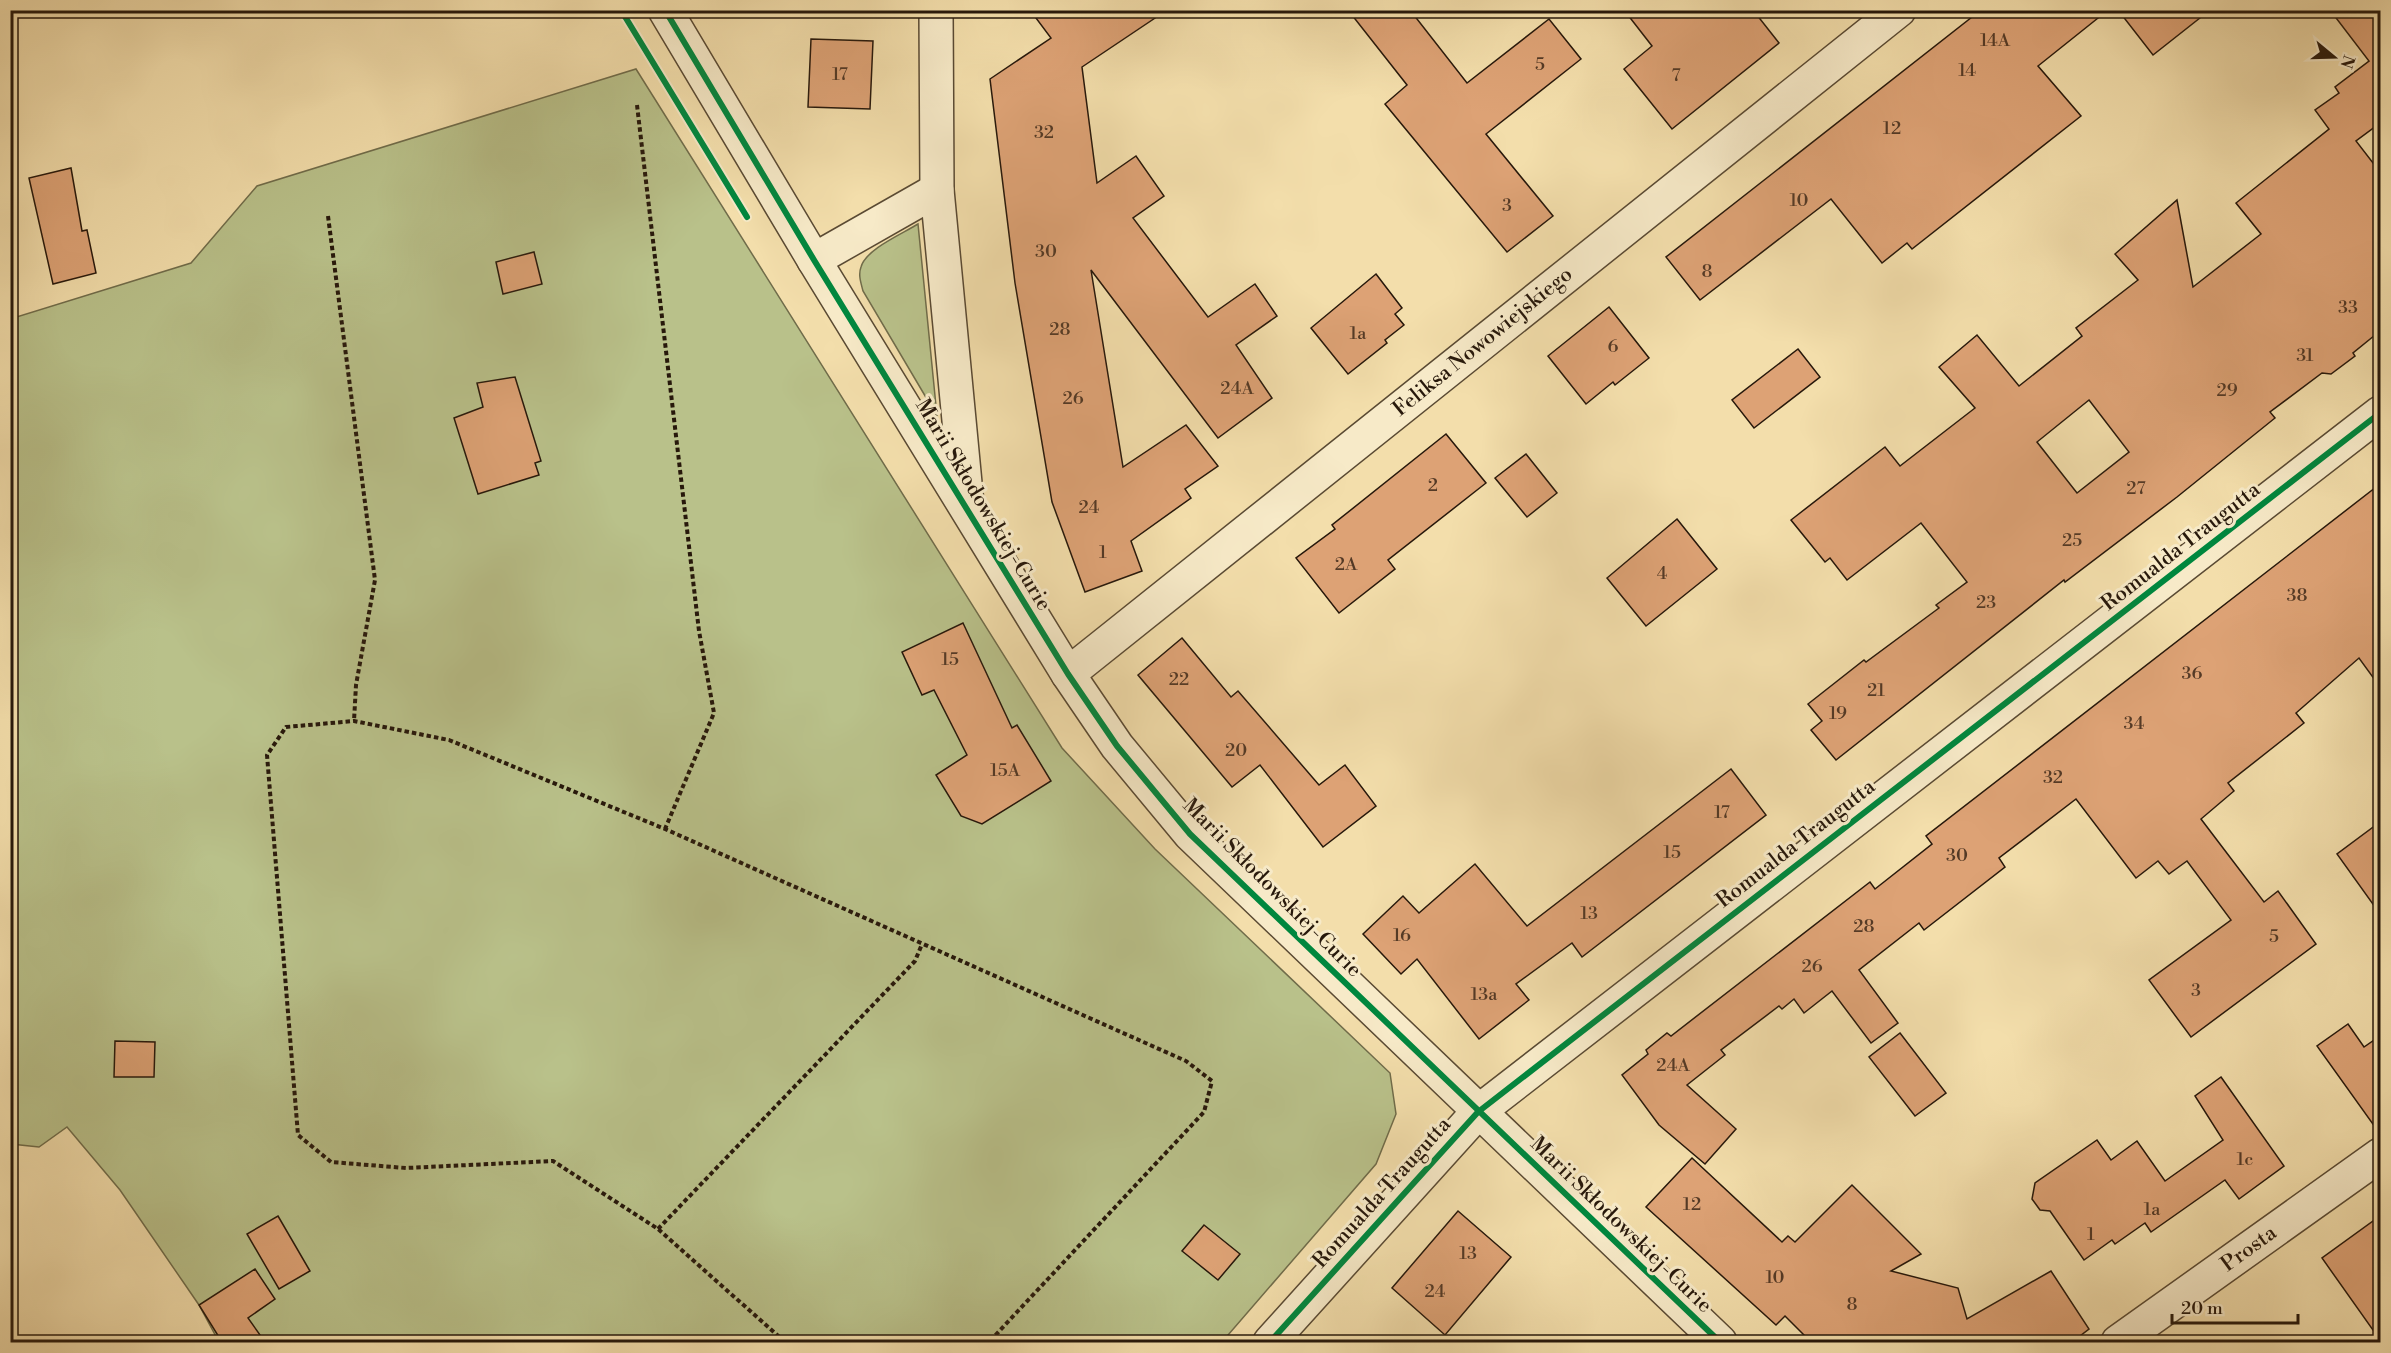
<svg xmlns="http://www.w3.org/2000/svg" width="2391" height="1353" viewBox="0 0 2391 1353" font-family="'Libre Bodoni',serif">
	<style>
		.green { fill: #b9c18a; stroke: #706c4a; stroke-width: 1.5 }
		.building { fill: #dda275; stroke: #27180b; stroke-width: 1.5; fill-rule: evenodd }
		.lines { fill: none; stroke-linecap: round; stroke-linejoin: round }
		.minor-casing { stroke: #5a4a33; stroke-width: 36 }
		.path { stroke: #27180b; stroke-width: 4; stroke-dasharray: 4.5 3; stroke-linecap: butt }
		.minor { stroke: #f7eac8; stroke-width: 33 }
		.cycleway-casing { stroke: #f7eac8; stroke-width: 10 }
		.cycleway { stroke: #00873e; stroke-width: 6 }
		.labels { text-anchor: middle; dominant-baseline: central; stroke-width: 6; stroke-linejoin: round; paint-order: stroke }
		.number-label { font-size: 18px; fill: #543a26 }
		.street-label { font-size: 21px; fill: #27180b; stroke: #f7eac8 }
	</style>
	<rect width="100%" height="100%" fill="#f3deab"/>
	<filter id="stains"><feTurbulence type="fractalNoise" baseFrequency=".00333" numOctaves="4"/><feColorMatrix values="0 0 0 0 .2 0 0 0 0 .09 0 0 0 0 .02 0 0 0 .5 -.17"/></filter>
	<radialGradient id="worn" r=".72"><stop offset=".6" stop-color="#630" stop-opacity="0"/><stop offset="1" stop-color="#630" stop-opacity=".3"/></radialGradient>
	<!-- green -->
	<g class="green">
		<path d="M636,69L1062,748L1155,849L1390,1073L1396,1114L1376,1164L1222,1342H219L199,1305L120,1190L67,1127L39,1147L11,1144L10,319L191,263L257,186Z"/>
		<path d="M918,224L937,416L863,291C861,283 858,275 861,267C866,249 902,234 918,224Z"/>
	</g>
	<!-- building -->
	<g class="building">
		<path d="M1030,10H1167L1082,67L1097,183L1136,156L1164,196L1133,218L1208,317L1255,284L1277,316L1236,345L1272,398L1218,438L1091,270L1123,467L1186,425L1218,466L1185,489L1191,498L1131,541L1142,571L1085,592L1052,502L1015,283L990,79L1051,38Z"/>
		<path d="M1348,10H1410L1467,83L1549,19L1581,59L1486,134L1553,216L1507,252L1385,104L1407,85Z"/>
		<path d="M1624,10H1753L1779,43L1672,129L1624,69L1652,46Z"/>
		<path d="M1981,10H2108L2038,66L2081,116L1912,249L1907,243L1882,263L1831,199L1700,300L1666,257Z"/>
		<path d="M2118,10H2210L2153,55Z"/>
		<path d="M2330,10H2380V123L2356,141L2380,172V331L2353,353L2355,356L2331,374L2322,373L2270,412L2275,418L2177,497L2065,582L2064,580L1836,760L1811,730L1822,721L1808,704L1864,660L1866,662L1939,608L1936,605L1967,582L1921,523L1847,580L1830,558L1825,562L1791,520L1885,447L1900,466L1975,408L1939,367L1977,335L2019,386L2082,336L2076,328L2138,280L2115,254L2177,200L2193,287L2261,234L2236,203L2329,129L2315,110L2339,93L2335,87L2369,61ZM2089,400L2129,452L2077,493L2037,442Z"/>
		<path d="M811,39L873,41L870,109L808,107Z"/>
		<path d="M71,168L82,231L87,230L96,273L53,284L29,178Z"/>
		<path d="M534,252L542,284L503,294L496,262Z"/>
		<path d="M1376,274L1402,308L1395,314L1404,325L1385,340L1387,343L1348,374L1311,328Z"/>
		<path d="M1609,307L1649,358L1615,385L1613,382L1586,404L1548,356Z"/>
		<path d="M1798,349L1820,377L1754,428L1732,400Z"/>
		<path d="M515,377L541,461L535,463L539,475L478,494L454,418L483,407L477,383Z"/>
		<path d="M1446,434L1486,483L1388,560L1395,569L1339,613L1296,558L1335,529L1332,525Z"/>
		<path d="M1526,454L1557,493L1527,517L1495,478Z"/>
		<path d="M2380,484V687L2359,658L2296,713L2304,723L2228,783L2234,791L2201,819L2264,902L2278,891L2316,944L2191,1037L2149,980L2231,920L2187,861L2169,874L2158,861L2136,878L2076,799L1999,858L2005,867L1924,930L1919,923L1859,970L1898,1023L1871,1043L1832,991L1804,1013L1794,999L1782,1009L1779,1006L1721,1050L1725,1055L1687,1085L1736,1129L1705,1164L1659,1125L1622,1075L1648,1054L1646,1050L1667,1033L1671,1036L1870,882L1875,889L1932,844L1926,836Z"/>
		<path d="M1677,519L1717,569L1646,626L1607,578Z"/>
		<path d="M963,623L1012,728L1017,725L1051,781L982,824L961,816L936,775L967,755L934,690L922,695L902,652Z"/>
		<path d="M1182,638L1231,697L1238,691L1319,785L1345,765L1376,806L1323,847L1260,765L1232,787L1138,675Z"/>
		<path d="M1731,769L1766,815L1582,957L1572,943L1516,984L1529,1000L1479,1039L1417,959L1401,974L1363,934L1403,896L1419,913L1475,864L1527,926Z"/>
		<path d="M2380,822V914L2337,854Z"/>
		<path d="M2348,1024L2364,1047L2380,1036V1134L2317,1046Z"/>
		<path d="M1900,1033L1946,1093L1915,1116L1869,1057Z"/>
		<path d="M115,1041L155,1042L154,1077H114Z"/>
		<path d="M2221,1077L2284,1166L2239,1199L2225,1180L2151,1232L2145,1223L2115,1244L2112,1240L2084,1260L2050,1211L2040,1210L2032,1199L2035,1183L2097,1140L2111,1160L2137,1141L2165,1181L2223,1140L2195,1096Z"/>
		<path d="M1692,1158L1782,1242L1788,1236L1795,1242L1852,1185L1921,1254L1891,1271L1958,1288L1967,1319L2051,1271L2089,1329L2072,1342H1811L1785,1316L1776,1325L1646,1207Z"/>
		<path d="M1458,1211L1511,1257L1445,1335L1392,1288Z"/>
		<path d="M278,1216L310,1271L279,1289L247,1234Z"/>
		<path d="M2380,1216V1340L2322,1258Z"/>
		<path d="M1204,1225L1240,1254L1218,1280L1182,1251Z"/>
		<path d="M255,1269L275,1299L248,1318L265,1342H222L199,1305Z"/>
	</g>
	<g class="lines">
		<!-- minor casing -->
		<g class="minor-casing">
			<g id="minor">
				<path d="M665,10L814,260L1068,674L1117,746L1190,834L1720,1342"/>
				<path d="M936,10L937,190L967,504"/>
				<path d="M814,260L937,190"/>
				<path d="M1068,674L1899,10"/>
				<path d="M1270,1342L1478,1112L2380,413"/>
				<path d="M2118,1342L2380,1155"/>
			</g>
		</g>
		<!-- path -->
		<g class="path">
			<path d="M637,105L699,631L714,713L665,829"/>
			<path d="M328,216L375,580L356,685L354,721"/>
			<path d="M658,1229L915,961L922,944"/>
			<path d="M785,1342L658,1229L553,1161L406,1168L331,1162L298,1135L267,755L286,727L354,721L449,740L665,829L1186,1061L1212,1081L1204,1112L989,1342"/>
		</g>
		<!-- minor -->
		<use href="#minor" class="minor"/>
		<!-- cycleway casing -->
		<g class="cycleway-casing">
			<g id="cycleway">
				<path d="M621,10L747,217"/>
				<path d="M665,10L814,260L1068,674L1117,746L1190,834L1720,1342"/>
				<path d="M1270,1342L1478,1112L2380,413"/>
			</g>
		</g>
		<!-- cycleway -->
		<use href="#cycleway" class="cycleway"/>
	</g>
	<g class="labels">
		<!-- number labels -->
		<g class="number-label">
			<text x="1995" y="40">14A</text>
			<text x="1540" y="64">5</text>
			<text x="1967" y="70">14</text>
			<text x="840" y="74">17</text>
			<text x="1676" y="75">7</text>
			<text x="1892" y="128">12</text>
			<text x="1044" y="132">32</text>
			<text x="1799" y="200">10</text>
			<text x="1507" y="205">3</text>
			<text x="1046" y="251">30</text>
			<text x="1707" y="271">8</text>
			<text x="2348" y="307">33</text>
			<text x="1060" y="329">28</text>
			<text x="1358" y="333">1a</text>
			<text x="1613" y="346">6</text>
			<text x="2305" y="355">31</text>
			<text x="1237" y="388">24A</text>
			<text x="2227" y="390">29</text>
			<text x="1073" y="398">26</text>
			<text x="1433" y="485">2</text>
			<text x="2136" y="488">27</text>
			<text x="1089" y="507">24</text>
			<text x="2072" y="540">25</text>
			<text x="1103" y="552">1</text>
			<text x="1346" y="564">2A</text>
			<text x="1662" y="573">4</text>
			<text x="2297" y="595">38</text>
			<text x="1986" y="602">23</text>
			<text x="950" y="659">15</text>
			<text x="2192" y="673">36</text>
			<text x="1179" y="679">22</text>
			<text x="1876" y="690">21</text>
			<text x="1838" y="713">19</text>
			<text x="2134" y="723">34</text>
			<text x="1236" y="750">20</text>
			<text x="1005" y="770">15A</text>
			<text x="2053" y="777">32</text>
			<text x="1722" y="812">17</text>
			<text x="1672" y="852">15</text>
			<text x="1957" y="855">30</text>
			<text x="1589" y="913">13</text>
			<text x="1864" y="926">28</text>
			<text x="1402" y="935">16</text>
			<text x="2274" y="936">5</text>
			<text x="1812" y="966">26</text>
			<text x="2196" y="990">3</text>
			<text x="1484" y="994">13a</text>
			<text x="1673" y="1065">24A</text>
			<text x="2245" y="1159">1c</text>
			<text x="1692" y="1204">12</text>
			<text x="2152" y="1209">1a</text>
			<text x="2091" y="1234">1</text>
			<text x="1468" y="1253">13</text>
			<text x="1775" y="1277">10</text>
			<text x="1435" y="1291">24</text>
			<text x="1852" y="1304">8</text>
		</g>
		<!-- street labels -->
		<g class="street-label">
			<text transform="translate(1483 342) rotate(-39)">Feliksa Nowowiejskiego</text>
			<text transform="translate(983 505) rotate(59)">Marii Skłodowskiej-Curie</text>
			<text transform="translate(2181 547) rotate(-38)">Romualda Traugutta</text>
			<text transform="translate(1796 844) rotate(-38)">Romualda Traugutta</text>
			<text transform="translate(1272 888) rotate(45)">Marii Skłodowskiej-Curie</text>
			<text transform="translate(1382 1193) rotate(-48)">Romualda Traugutta</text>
			<text transform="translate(1621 1225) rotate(44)">Marii Skłodowskiej-Curie</text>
			<text transform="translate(2249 1249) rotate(-36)">Prosta</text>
		</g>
	</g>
	<!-- margin -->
	<rect width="2391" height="1353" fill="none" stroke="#f3deab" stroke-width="36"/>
	<rect x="12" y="12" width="2367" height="1329" fill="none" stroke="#27180b" stroke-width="3"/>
	<rect x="18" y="18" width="2355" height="1317" fill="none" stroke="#27180b" stroke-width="1.5"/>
	<!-- north arrow -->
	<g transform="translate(2334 57) rotate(109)" stroke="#f7eac8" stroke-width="4.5" paint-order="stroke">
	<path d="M0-4.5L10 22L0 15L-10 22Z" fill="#27180b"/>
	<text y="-9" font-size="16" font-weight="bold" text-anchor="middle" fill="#27180b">N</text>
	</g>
	<!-- scale -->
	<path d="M2172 1314v9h126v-9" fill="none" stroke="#27180b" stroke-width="3"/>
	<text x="2181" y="1314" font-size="18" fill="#27180b" stroke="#f7eac8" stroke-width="4.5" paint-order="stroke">20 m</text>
	<rect width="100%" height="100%" filter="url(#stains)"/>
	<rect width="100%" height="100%" fill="url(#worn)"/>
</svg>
